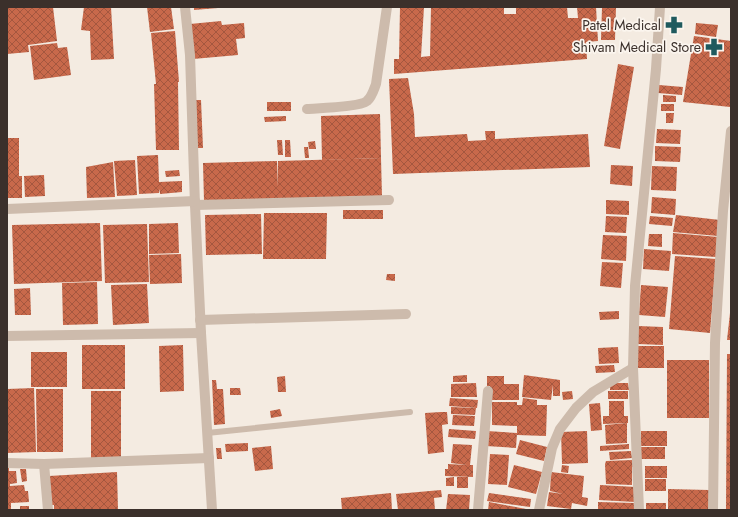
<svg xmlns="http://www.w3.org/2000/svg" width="738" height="517" viewBox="0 0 738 517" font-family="Jost,sans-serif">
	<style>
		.building { fill: url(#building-cross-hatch) }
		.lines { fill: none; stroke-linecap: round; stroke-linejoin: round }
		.lane { stroke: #cdbbac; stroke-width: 6 }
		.street { stroke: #cdbbac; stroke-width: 10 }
		.labels { text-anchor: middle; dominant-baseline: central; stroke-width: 3.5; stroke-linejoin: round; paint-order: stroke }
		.poi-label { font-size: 14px; fill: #3b302b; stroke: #fbf5ee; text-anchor: end }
	</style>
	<defs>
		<pattern id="building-cross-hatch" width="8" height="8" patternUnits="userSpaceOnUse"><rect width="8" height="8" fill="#c8694b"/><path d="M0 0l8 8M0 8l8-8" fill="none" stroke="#a4573f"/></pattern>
	</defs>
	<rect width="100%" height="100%" fill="#f4ebe1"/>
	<!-- building -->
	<g class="building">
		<path d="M7,7H53L57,41L28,45L29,52L7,54Z"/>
		<path d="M84,7H111L114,59L91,60L90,31L81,30Z"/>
		<path d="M147,7H171L174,29L150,32Z"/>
		<path d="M194,7H218V8L194,10Z"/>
		<path d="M400,7H424L421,57L430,56L431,7H504V14H516V7H567L568,18H578L577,7H596L598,41L586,42L587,59L394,74V59H399Z"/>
		<path d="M602,7H616L615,40H601Z"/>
		<path d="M221,21L222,25L244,23L245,38L236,39L238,55L193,59L190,24Z"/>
		<path d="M696,23L718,25L716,37L695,34Z"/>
		<path d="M175,31L179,82H178L179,150H156L154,84H156L151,33Z"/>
		<path d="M694,36L731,41L730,107L683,102Z"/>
		<path d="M57,43L58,48L67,47L71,75L34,80L30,46Z"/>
		<path d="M618,64L634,67L620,149L604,146Z"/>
		<path d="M408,78L414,114L415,137L467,134L468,141L486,140L485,131H495V139L588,134L590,167L393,174L389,79Z"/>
		<path d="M659,85L683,87L682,95L658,93Z"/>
		<path d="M663,95L676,96V102H663Z"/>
		<path d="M194,100H201L203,148H197Z"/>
		<rect x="267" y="102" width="24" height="9"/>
		<rect x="661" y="104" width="13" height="7"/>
		<path d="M666,113H674L673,123H666Z"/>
		<path d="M380,114L381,158L322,160L321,116Z"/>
		<path d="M286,116V121L265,122L264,117Z"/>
		<path d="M657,129L681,130L680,144L656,143Z"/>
		<path d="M7,138H19V176H22V198H7Z"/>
		<path d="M277,140H282L283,155H278Z"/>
		<path d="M285,140H290L291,157H285Z"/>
		<path d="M315,141L316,149H309L308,142Z"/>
		<path d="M655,146L681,147L680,162L655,161Z"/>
		<path d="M304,147H308L309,158H305Z"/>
		<path d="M158,155L159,182L182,181V192L160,194V189L159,193L139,194L137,156Z"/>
		<path d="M381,158L382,197L323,198V181V198L204,201L203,163L277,161L278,187V161Z"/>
		<path d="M135,160L137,195L117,196L114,161Z"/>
		<path d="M113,162L115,197L87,198L86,167Z"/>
		<path d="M611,165L633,166L632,186L610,184Z"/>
		<path d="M652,166L677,167L676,191L651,190Z"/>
		<path d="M179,170L180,176L166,177L165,171Z"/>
		<path d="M44,175L45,196L25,197L24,176Z"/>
		<path d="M652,197L676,199L675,215L651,213Z"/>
		<path d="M606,200L629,201V215L606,214Z"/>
		<rect x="343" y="210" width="40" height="9"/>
		<path d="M264,213H327L326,259H263Z"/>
		<path d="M261,214L262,254L206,255L205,215Z"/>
		<path d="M676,215L720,220L718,236L673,232Z"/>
		<path d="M606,216L627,217L626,233L605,232Z"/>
		<path d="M650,216L673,218L672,226L649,224Z"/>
		<path d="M100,223L102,281L14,284L12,225Z"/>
		<path d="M178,223L179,253L149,254V224Z"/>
		<path d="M147,224L149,282L105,283L103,225Z"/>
		<path d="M673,233L718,237L716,257L672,254Z"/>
		<path d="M649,234H662V247L648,246Z"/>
		<path d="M603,235L627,236L626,261L601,259Z"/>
		<path d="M644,249L671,251L669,271L643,269Z"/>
		<path d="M181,254L182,283L150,284L149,255Z"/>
		<path d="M675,256L716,259L710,333L669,329Z"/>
		<path d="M602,262L623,263L621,288L600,286Z"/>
		<path d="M387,274H395V281L386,280Z"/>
		<path d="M97,282L98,324L63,325L62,283Z"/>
		<path d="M147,284L149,323L113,325L111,285Z"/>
		<path d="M641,285L668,287L665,317L639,315Z"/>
		<path d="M30,288L31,315H15L14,289Z"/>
		<path d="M619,311V319L600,320L599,312Z"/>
		<path d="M730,313H731V340H727Z"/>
		<path d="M638,326L663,327V345L638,344Z"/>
		<rect x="82" y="345" width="43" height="44"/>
		<path d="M183,345L184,391L160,392L159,346Z"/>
		<path d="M637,346H664V368H638Z"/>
		<path d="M618,347L619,363L599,364L598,348Z"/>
		<rect x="31" y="352" width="36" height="35"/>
		<path d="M727,354H731V510H726Z"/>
		<rect x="667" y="360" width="42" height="58"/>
		<path d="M614,365L615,372L596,373L595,366Z"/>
		<path d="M467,375V382H453V376Z"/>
		<path d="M524,375L560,380V396H553V385L551,400L522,397Z"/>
		<path d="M285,376L286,392H278L277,377Z"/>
		<path d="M487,376H504V384H519V400H490V386H487Z"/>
		<path d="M212,380H216L217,389H223L225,424L214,425Z"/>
		<path d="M476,383L477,397H451V384Z"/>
		<path d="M610,383H628L629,390H610Z"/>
		<path d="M34,388L36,452L7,453V389Z"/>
		<path d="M230,388H240L241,395H230Z"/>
		<path d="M36,389H63V452H37Z"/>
		<rect x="91" y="391" width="30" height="67"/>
		<path d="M572,391L573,399L563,400L562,392Z"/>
		<rect x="608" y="391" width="20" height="8"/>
		<path d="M450,398L478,400L477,408L449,406Z"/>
		<path d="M523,398L537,400V405H547L546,436L517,435V426L492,425V402H517V405H522Z"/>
		<path d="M609,401H624V416H628V423L603,424V416H609Z"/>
		<path d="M600,403L602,430L591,431L589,404Z"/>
		<path d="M451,407L476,408L475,415L451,414Z"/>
		<path d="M280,409L282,416L271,418L270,411Z"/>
		<path d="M441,412H447L448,424L442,425L444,452L428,454L425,413Z"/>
		<path d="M453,415L475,416L474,426L452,425Z"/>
		<path d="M627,423V443L606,444L605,425Z"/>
		<path d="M449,429L476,431L475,439L448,437Z"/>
		<path d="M487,431L517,433L516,448L486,446Z"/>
		<path d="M587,431L588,463L562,464L561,432Z"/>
		<rect x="641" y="431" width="26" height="15"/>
		<path d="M520,440L547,447L544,461L516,454Z"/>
		<path d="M248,443V451L226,452L225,444Z"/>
		<path d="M453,444L472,445L470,465H473V477L445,476V469H448V464L467,465L451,463Z"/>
		<path d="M629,444V449L600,451V446Z"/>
		<path d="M271,446L273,469L255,471L252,448Z"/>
		<rect x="641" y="447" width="24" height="12"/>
		<path d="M216,448H221L222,459H217Z"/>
		<path d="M631,451L632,458L610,460L609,452Z"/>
		<path d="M490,454L509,455L507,485L488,484Z"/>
		<path d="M633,460V467H632V485L606,484L605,464L606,461Z"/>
		<path d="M514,465L542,472L536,494L508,487Z"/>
		<path d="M562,465L569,466L568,473L561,472Z"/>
		<path d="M7,466H9V471H16L17,483L10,484V486L24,485L25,491H28L29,502L11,503V510H7Z"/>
		<rect x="645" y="466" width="22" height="12"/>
		<path d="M20,469H26L27,481L22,482Z"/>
		<path d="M117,472L118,510H54V505H51L49,476Z"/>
		<path d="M551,472L584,476L582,497L588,498L587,506L572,503L571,509L547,506L549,492L563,494L550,491Z"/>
		<path d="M454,477V486H446V478Z"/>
		<rect x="457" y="477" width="11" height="11"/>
		<rect x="645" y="479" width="21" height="12"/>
		<path d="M600,485L636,487L635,502L599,500Z"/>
		<path d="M668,489L709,490V510H668Z"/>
		<path d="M441,490L442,497L434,498L435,510H398L396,494Z"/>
		<path d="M391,493L392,510H342L341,498Z"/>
		<path d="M489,493L531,499L530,507L487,501Z"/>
		<path d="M448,494L470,495L469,510H446Z"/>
		<path d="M489,502L526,509V510H488Z"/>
		<path d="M598,502L634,503V510H598Z"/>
		<rect x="646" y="503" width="20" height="7"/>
		<rect x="20" y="506" width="9" height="4"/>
	</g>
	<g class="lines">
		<!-- lane -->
		<path class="lane" d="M207,433L410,412"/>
		<!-- street -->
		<g class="street">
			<path d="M185,7L190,55L195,205L201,333L212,510"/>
			<path d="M307,109C319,108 360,107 367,101C372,97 374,89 376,84L387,7"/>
			<path d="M195,205L389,200"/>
			<path d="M7,209L195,201"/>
			<path d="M200,320L406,314"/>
			<path d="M7,336L201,333"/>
			<path d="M7,463L44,464L209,458"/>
			<path d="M44,464L48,510"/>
			<path d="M478,510L488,391"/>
			<path d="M539,510L552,448L560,429L576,408L593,392L633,368"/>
			<path d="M639,510L633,368L635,286L656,69L660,7"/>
			<path d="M713,510L715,343L723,211L731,131"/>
		</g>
	</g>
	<!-- icons -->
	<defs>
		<g id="pharmacy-bare" transform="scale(1.38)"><path d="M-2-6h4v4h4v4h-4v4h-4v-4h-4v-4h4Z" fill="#1f5a5e" stroke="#fbf5ee" stroke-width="2.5" paint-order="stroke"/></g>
	</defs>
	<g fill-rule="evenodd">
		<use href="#pharmacy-bare" x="674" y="25"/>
		<use href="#pharmacy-bare" x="714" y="47"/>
	</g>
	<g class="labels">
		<!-- poi labels -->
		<g class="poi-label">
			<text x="661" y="25">Patel Medical</text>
			<text x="701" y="47">Shivam Medical Store</text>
		</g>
	</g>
	<!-- border -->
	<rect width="738" height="517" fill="none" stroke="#3b302b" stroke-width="16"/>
</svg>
